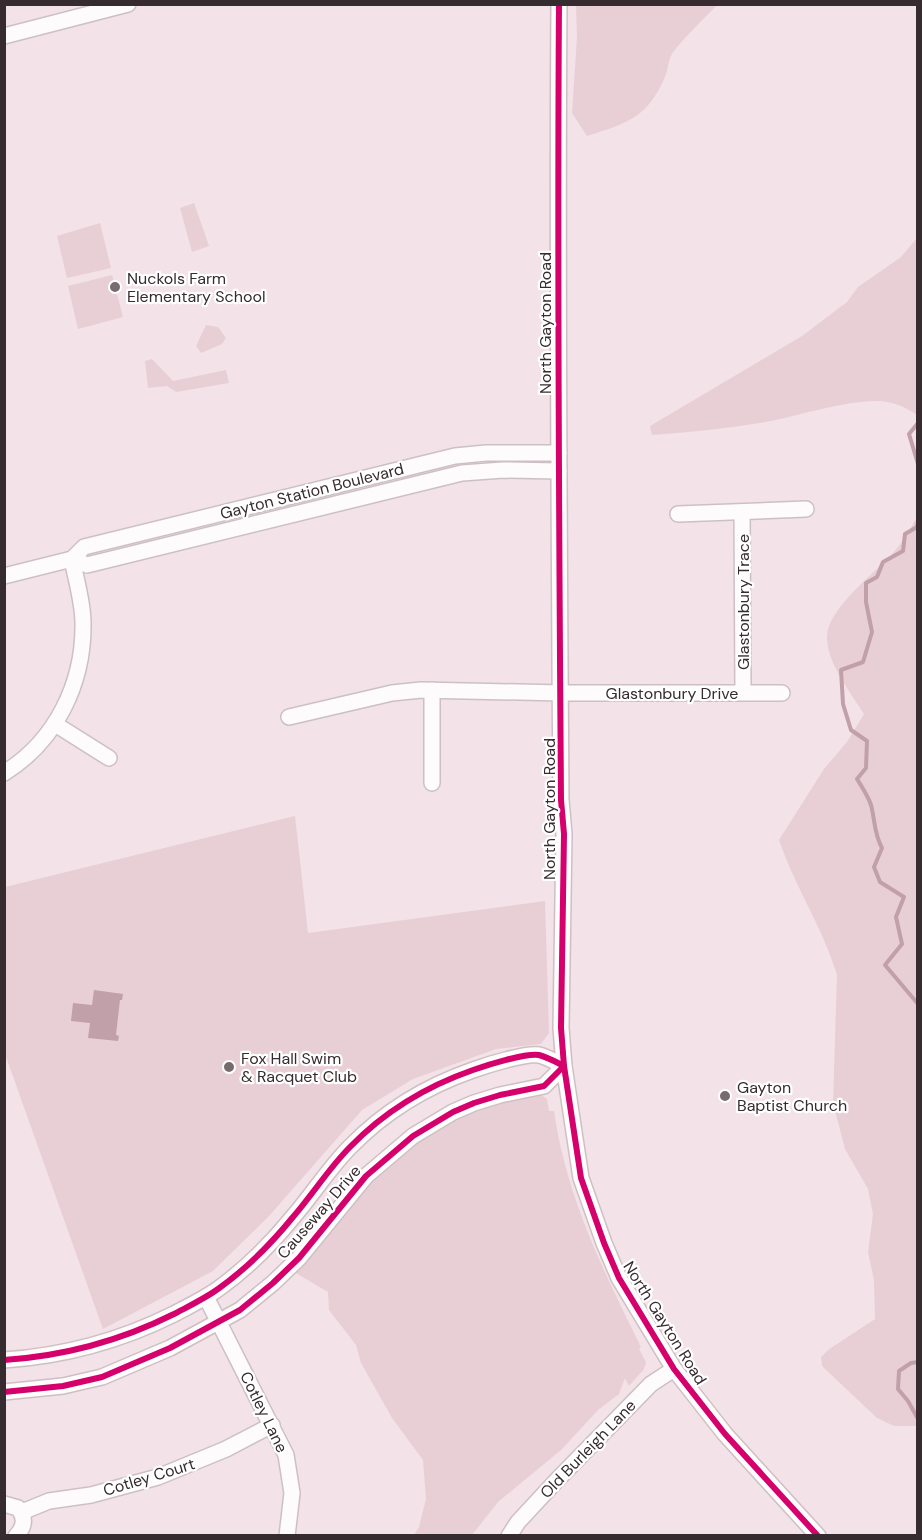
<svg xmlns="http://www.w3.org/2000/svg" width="922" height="1540" viewBox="0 0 922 1540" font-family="'DM Sans',sans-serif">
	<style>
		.green { fill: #e8cfd6 }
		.water { fill: #c1a0a9 }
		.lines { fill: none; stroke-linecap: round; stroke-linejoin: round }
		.stream { stroke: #c1a0a9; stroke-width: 4 }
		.minor-casing { stroke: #cdc0c4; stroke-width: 18 }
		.minor { stroke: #fdfbfb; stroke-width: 15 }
		.cycleway-casing { stroke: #fff; stroke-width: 10 }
		.cycleway { stroke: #d6006c; stroke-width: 6 }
		.poi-dot { fill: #786b6f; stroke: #fff; stroke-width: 2 }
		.labels { text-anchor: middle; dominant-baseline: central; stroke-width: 4.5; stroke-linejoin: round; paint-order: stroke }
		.poi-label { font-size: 16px; fill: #362b2e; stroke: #fff; text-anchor: start }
		.street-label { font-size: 16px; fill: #362b2e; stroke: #fff }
	</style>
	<rect width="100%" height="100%" fill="#f3e2e7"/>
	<!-- green -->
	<g class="green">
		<path d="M576,5V4L717,5C707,16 676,45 671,56C668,62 668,69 666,74C649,117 628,123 587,136L572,113L577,37Z"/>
		<path d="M194,203L209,246L192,252L180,208Z"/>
		<path d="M100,223L111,268L67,278L57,236Z"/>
		<path d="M917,238V415C906,407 890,400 875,401C840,402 805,414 771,421C732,428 692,432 652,435L650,426L802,336L847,302L858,287L901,257Z"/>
		<path d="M112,275L123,317L78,329L68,286Z"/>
		<path d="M206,325L218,327L226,338L222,344L201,353L196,346Z"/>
		<path d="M152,359L173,381L226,370L229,383L176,392L167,386L148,388L145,361Z"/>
		<path d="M917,517L918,1423L916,1426H894L877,1418L822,1366L821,1357L828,1350L875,1319L874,1280L868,1252L873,1214L868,1189L845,1149L833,1103L837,975C823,928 795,887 779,840L824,769L847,742L864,714C851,693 826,662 827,636C828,608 876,572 894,552C903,542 910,529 917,517Z"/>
		<path d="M295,816L308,933L545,901L549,1033L541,1044L496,1049L413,1079L362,1110L269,1216L213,1271L103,1329L5,1054V887Z"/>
		<path d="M540,1094L547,1099L549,1111H554C566,1196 603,1270 641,1347L639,1349L646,1362L644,1369L629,1386L625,1378L619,1394L598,1410L561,1450L498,1502L472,1535H414L419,1527L426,1499L423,1460L392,1418L361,1363L356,1345L329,1310L328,1292L294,1272L368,1180L411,1143L463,1113L501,1100Z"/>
	</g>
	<!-- water -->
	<path class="water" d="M94,990L123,994L122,1000H120L116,1035L119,1036L118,1041L88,1038L90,1023L71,1021L73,1003L92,1005Z"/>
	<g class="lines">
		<!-- stream -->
		<g class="stream">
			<path d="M918,423L909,434L918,464"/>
			<path d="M918,521L917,527L905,534L903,551L883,562L877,577L866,583V602L872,632L863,662L841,670L843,704L851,730L867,741L866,768L857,779C862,787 868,796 871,805C875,820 874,834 882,848L874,867L880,882L904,897L896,917L902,944L885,965L918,1004"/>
			<path d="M918,1362L911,1363L899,1371L898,1389L908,1401L918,1419"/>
		</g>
		<!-- minor casing -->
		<g class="minor-casing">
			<g id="minor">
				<path d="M559,4C557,270 559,535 561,800L564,834L561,1028L564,1066L581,1178L604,1243L619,1278L674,1369L725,1434L818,1536"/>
				<path d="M4,36L128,4"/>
				<path d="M742,512L743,692"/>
				<path d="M678,514L806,509"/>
				<path d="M72,559L87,565L462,473L503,470L559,471"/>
				<path d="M4,576L72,559L84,547L455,456L486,453H559"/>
				<path d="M289,717L392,693L421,690L562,693H782"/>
				<path d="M55,724L109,758"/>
				<path d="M4,773C56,741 84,683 83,623C83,602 76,580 72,559"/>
				<path d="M432,783V690"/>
				<path d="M206,1297L286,1455L292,1493L287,1536"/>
				<path d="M4,1360C65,1356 120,1341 174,1314C189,1306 204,1299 218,1289C246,1269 271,1244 293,1217C313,1194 329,1168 350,1147C384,1112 427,1086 473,1070C487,1065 525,1053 539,1055C547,1057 556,1062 564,1066L544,1086L500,1095L474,1103L453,1112L413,1136L366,1176L299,1258L273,1283L240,1310L170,1348L102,1377L63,1386L4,1392"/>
				<path d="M4,1504L18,1508C26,1517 25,1527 16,1536"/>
				<path d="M22,1512L49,1501L91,1495L158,1477L226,1449L272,1425"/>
				<path d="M509,1536L518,1522L557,1480L651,1384L674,1369"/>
			</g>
		</g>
		<!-- minor -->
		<use href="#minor" class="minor"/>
		<!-- cycleway casing -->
		<g class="cycleway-casing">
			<g id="cycleway">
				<path d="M559,4C557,270 559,535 561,800L564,834L561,1028L564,1066L581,1178L604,1243L619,1278L674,1369L725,1434L818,1536"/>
				<path d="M4,1360C65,1356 120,1341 174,1314C189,1306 204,1299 218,1289C246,1269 271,1244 293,1217C313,1194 329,1168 350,1147C384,1112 427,1086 473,1070C487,1065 525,1053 539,1055C547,1057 556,1062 564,1066L544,1086L500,1095L474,1103L453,1112L413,1136L366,1176L299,1258L273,1283L240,1310L170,1348L102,1377L63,1386L4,1392"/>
			</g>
		</g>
		<!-- cycleway -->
		<use href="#cycleway" class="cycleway"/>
	</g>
	<!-- markers -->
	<g class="poi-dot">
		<circle cx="115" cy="287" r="6"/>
		<circle cx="229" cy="1067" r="6"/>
		<circle cx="725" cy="1096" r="6"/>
	</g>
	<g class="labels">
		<!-- poi labels -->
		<g class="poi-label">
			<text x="127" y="278">Nuckols Farm<tspan x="127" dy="18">Elementary School</tspan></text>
			<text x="241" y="1058">Fox Hall Swim<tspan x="241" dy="18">&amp; Racquet Club</tspan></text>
			<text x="737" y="1087">Gayton<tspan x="737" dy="18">Baptist Church</tspan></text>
		</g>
		<!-- street labels -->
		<g class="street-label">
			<text transform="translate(545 323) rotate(-90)">North Gayton Road</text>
			<text transform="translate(312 491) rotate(-14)">Gayton Station Boulevard</text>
			<text transform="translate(743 602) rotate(-90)">Glastonbury Trace</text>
			<text x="672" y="693">Glastonbury Drive</text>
			<text transform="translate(549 809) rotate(-90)">North Gayton Road</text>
			<text transform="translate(319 1212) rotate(-49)">Causeway Drive</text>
			<text transform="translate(665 1323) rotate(58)">North Gayton Road</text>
			<text transform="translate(264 1412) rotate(64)">Cotley Lane</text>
			<text transform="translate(588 1449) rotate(-46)">Old Burleigh Lane</text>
			<text transform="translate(149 1477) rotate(-17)">Cotley Court</text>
		</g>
	</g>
	<!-- border -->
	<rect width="922" height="1540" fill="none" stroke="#362b2e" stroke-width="12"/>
</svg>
